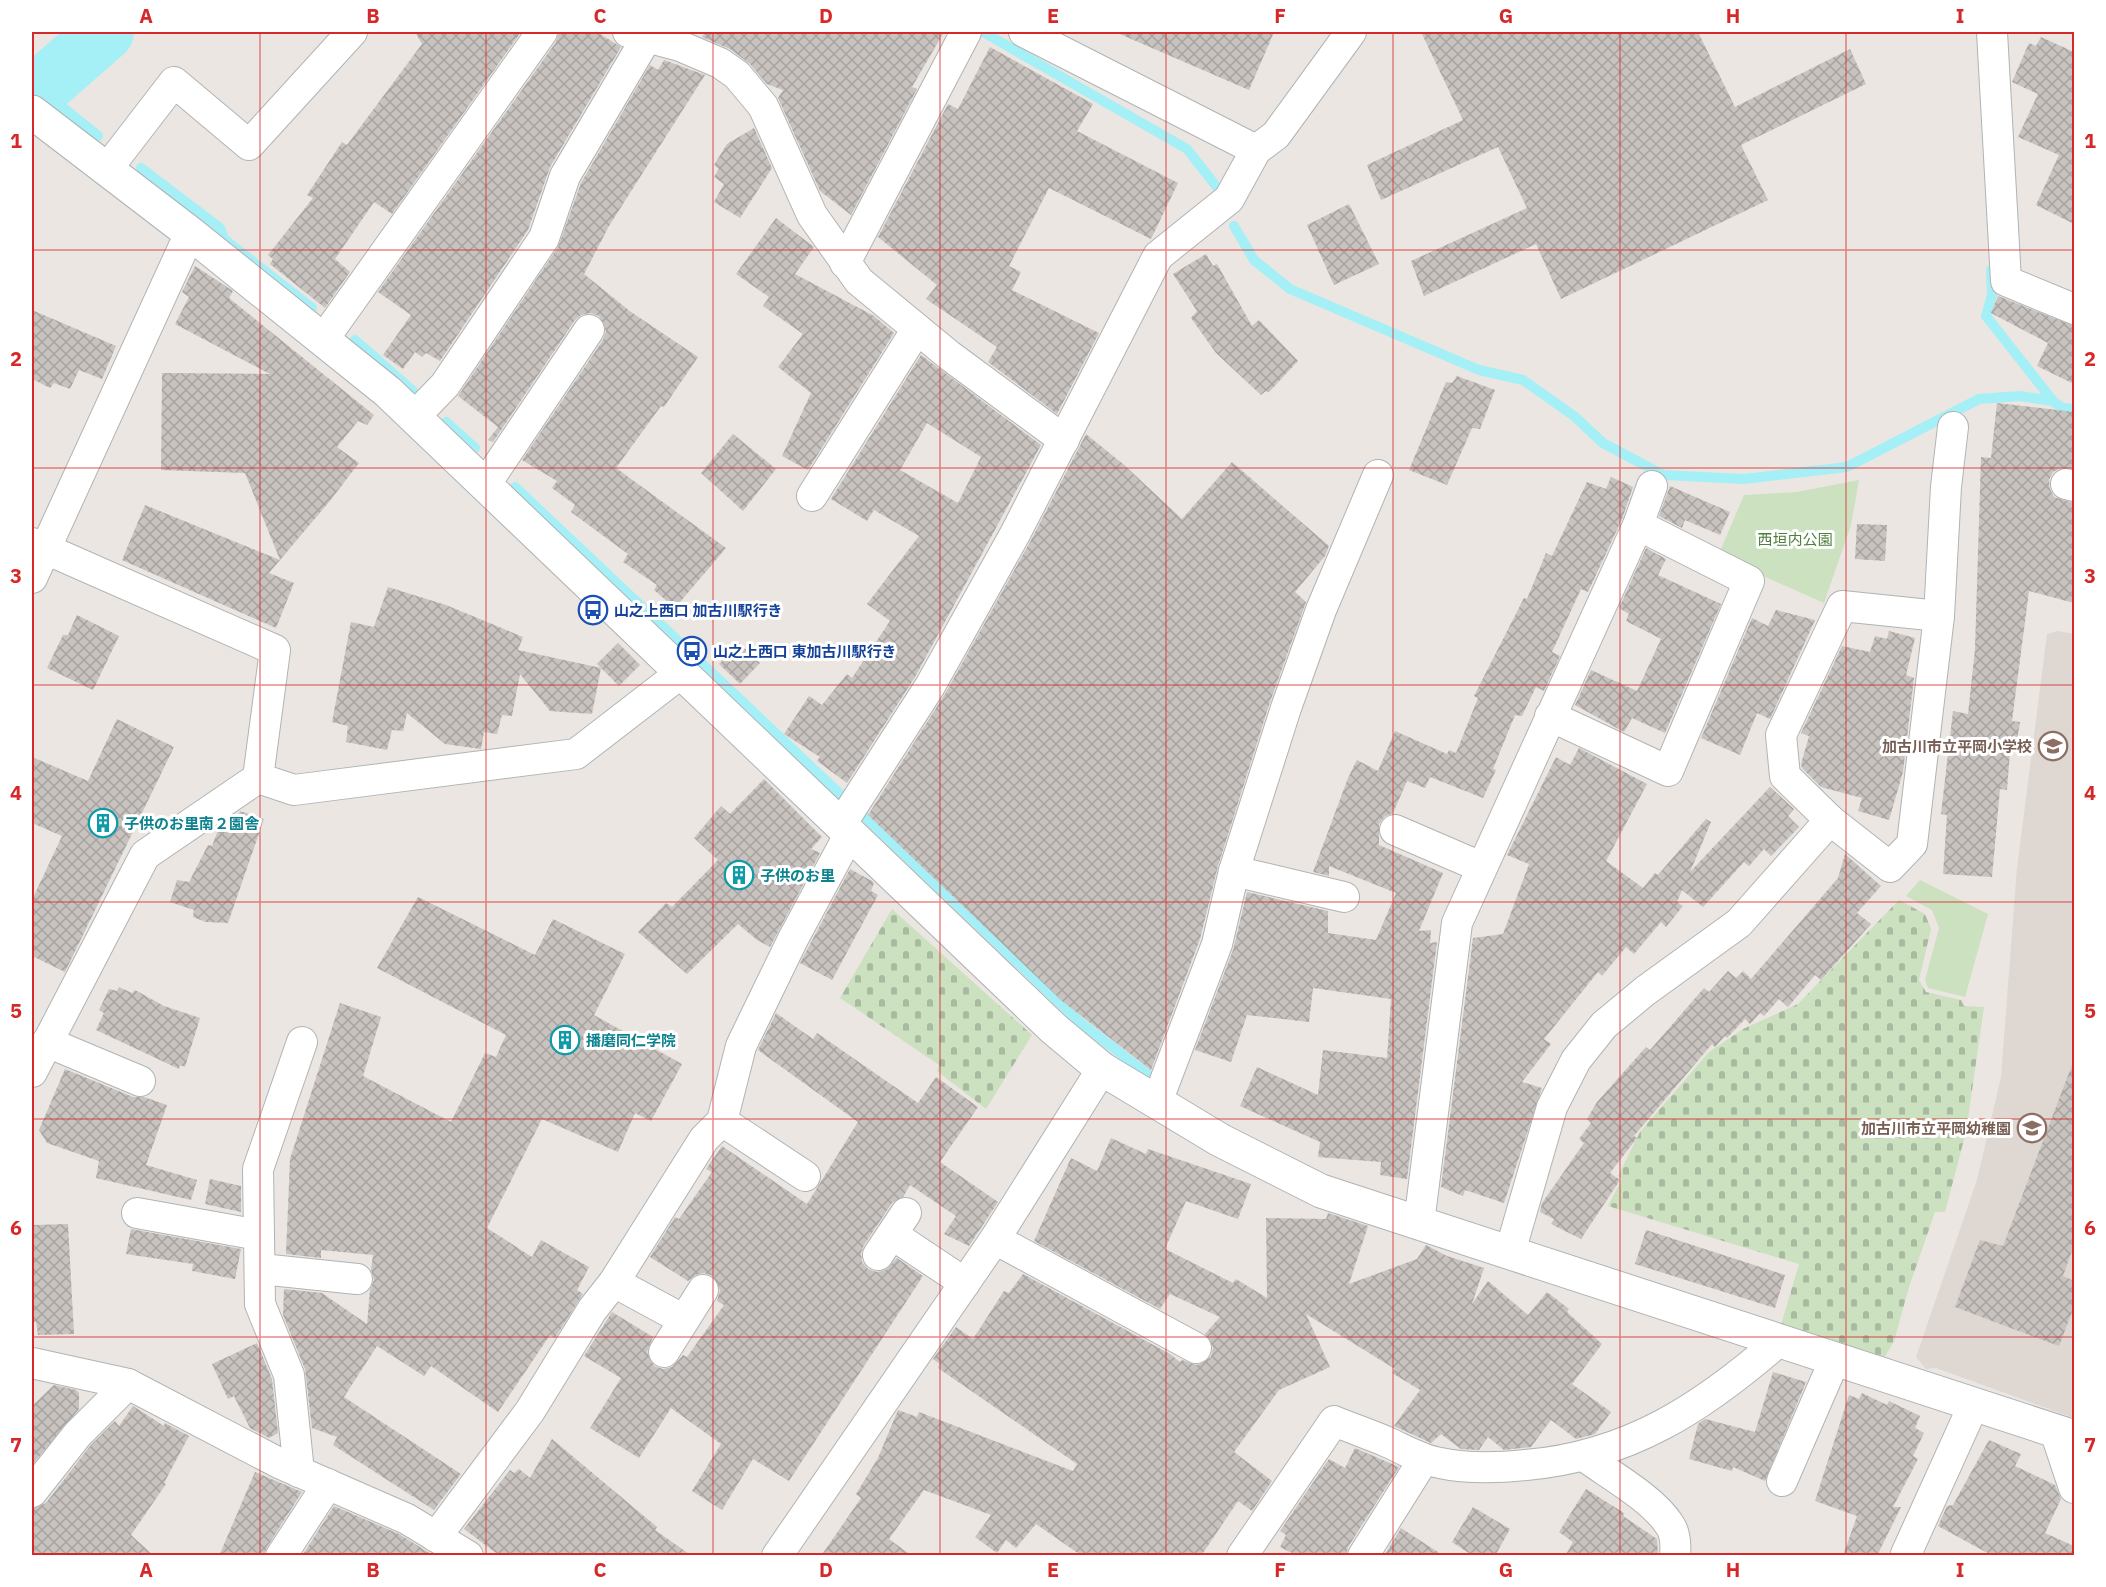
<svg xmlns="http://www.w3.org/2000/svg" width="2106" height="1587" viewBox="0 0 2106 1587" font-family="'IBM Plex Sans','Noto Sans JP',sans-serif">
	<style>
		.education { fill: #ded7d2 }
		.cemetery { fill: url(#cemetery-stones) }
		.park { fill: #cbe1bf }
		.lines { fill: none; stroke-linecap: round; stroke-linejoin: round }
		.stream { stroke: #a5eff7; stroke-width: 10 }
		.river { stroke: #a5eff7; stroke-width: 58 }
		.building { fill: url(#building-cross-hatch); fill-rule: evenodd }
		.street-casing { stroke: #afb4b6; stroke-width: 32 }
		.secondary-casing { stroke: #aeb3b6; stroke-width: 35 }
		.street { stroke: #fff; stroke-width: 30 }
		.secondary { stroke: #fff; stroke-width: 33 }
		.grid { fill: none; stroke: #d62828; stroke-width: 1.5; stroke-opacity: 0.55 }
		.labels { text-anchor: middle; dominant-baseline: central; stroke-width: 6; stroke-linejoin: round; paint-order: stroke }
		.park-label { font-size: 15px; fill: #4e7f3b; stroke: #fff }
		.transit-label { font-size: 15px; font-weight: bold; fill: #164399; stroke: #fff; text-anchor: start }
		.education-label { font-size: 15px; font-weight: bold; fill: #785e54; stroke: #fff; text-anchor: end }
		.culture-label { font-size: 15px; font-weight: bold; fill: #0d838f; stroke: #fff; text-anchor: start }
		.neatline { fill: none; stroke: #d62828; stroke-width: 2 }
		.grid-label { font-size: 20px; text-anchor: middle; font-weight: bold; fill: #d62828 }
	</style>
	<defs>
		<pattern id="cemetery-stones" width="16" height="16" patternUnits="userSpaceOnUse" patternTransform="scale(1.5)"><rect width="16" height="16" fill="#cbe1bf"/><path d="M2 7V4a2 2 0 0 1 4 0v3zM10 15v-3a2 2 0 0 1 4 0v3z" fill="#a8ba9f"/></pattern>
		<pattern id="building-cross-hatch" width="8" height="8" patternUnits="userSpaceOnUse" patternTransform="scale(1.5)"><rect width="8" height="8" fill="#c9c3c0"/><path d="M0 0l8 8M0 8l8-8" fill="none" stroke="#a6a29f"/></pattern>
	</defs>
	<rect width="100%" height="100%" fill="#ebe6e1"/>
	<!-- education -->
	<path class="education" d="M2058,631L2074,634V1418L1936,1368L1926,1369L1916,1357L1977,1180L2001,1077L2017,868L2047,634Z"/>
	<!-- cemetery -->
	<g class="cemetery">
		<path d="M1899,900L1925,914L1931,929L1919,980L1926,992L1961,1000L1964,1006L1984,1007L1966,1132L1945,1212H1935L1909,1287L1894,1341L1883,1360L1781,1325L1799,1264L1608,1206L1622,1179L1618,1176L1640,1132L1709,1052L1743,1029L1798,1004Z"/>
		<path d="M892,909L1032,1035L986,1109L937,1071L939,1065L840,998Z"/>
	</g>
	<!-- park -->
	<g class="park">
		<path d="M1859,480L1851,525L1824,603L1718,556L1744,495L1797,492Z"/>
		<path d="M1920,880L1988,914L1965,997L1928,988L1925,980L1939,928L1932,910L1906,896Z"/>
	</g>
	<g class="lines">
		<!-- stream -->
		<g class="stream">
			<path d="M983,32L1187,149L1216,186"/>
			<path d="M40,89L98,136"/>
			<path d="M141,168L220,228L224,239L312,308"/>
			<path d="M1234,226L1254,260L1290,289L1479,370L1523,380L1574,416L1603,443L1663,475L1744,479L1847,467L1979,399L2020,396L2053,401"/>
			<path d="M1991,270L1992,295L1986,316L2053,401L2062,408L2074,409"/>
			<path d="M355,340L414,392"/>
			<path d="M446,422L475,448"/>
			<path d="M515,487L841,795"/>
			<path d="M865,817L1081,1023L1159,1083"/>
		</g>
		<!-- river -->
		<path class="river" d="M40,89L105,32"/>
	</g>
	<!-- building -->
	<g class="building">
		<path d="M415,32H521L392,214L374,202L335,259L350,272L325,308L270,264L273,259L268,255L313,198L307,195L342,142L347,145L422,44Z"/>
		<path d="M559,32H597L621,47L550,167L528,230L440,361L426,353L422,357L415,352L403,369L383,355L411,315L378,292L556,42Z"/>
		<path d="M705,32H944L912,87L917,89L851,215L820,191L778,98L783,90L767,84L750,64L730,49L702,37Z"/>
		<path d="M1115,32H1274L1249,90Z"/>
		<path d="M1421,32H1698L1735,107L1850,49L1866,84L1741,145L1768,200L1561,299L1536,244L1424,296L1411,261L1527,208L1498,147L1381,200L1367,165L1463,120Z"/>
		<path d="M2041,37L2074,52V224L2036,205L2059,155L2018,137L2038,94L2012,82L2029,43L2036,46Z"/>
		<path d="M990,47L1093,104L1077,131L1178,183L1151,239L1049,188L1009,266L1021,272L1012,290L1099,333L1057,414L988,362L997,347L926,299L937,285L878,237L948,104L958,109Z"/>
		<path d="M664,60L705,75L609,226L584,274L631,312L698,357L664,407L661,406L616,468L726,548L675,608L654,590L657,585L623,562L628,554L571,512L575,505L552,488L557,481L522,460L603,340L606,331L599,316L590,313L581,315L575,320L493,442L488,440L498,427L458,396L558,247L581,183L650,65L658,70Z"/>
		<path d="M754,128L772,168L740,218L714,202L724,184L714,177L719,169L714,165L727,144Z"/>
		<path d="M1349,204L1379,264L1334,285L1307,225Z"/>
		<path d="M776,218L814,247L795,274L874,316L894,333L808,470L782,456L811,393L778,367L803,334L763,306L769,297L736,274Z"/>
		<path d="M1206,254L1213,266L1217,264L1252,326L1259,320L1298,361L1269,392L1266,391L1261,395L1216,353L1191,318L1197,311L1173,274Z"/>
		<path d="M195,266L233,291L229,298L374,415L367,425L358,421L337,447L359,463L329,502L269,573L294,583L276,628L122,560L145,505L280,560L245,473L161,470L162,373L270,374L175,324L189,297L182,292Z"/>
		<path d="M1998,296L2074,326V384L2037,366L2048,343L1991,313Z"/>
		<path d="M32,310L116,346L102,379L79,370L70,389L54,383L50,388L32,379Z"/>
		<path d="M921,355L1041,445L915,677L847,783L817,761L820,757L784,734L809,696L822,705L847,674L852,678L890,621L867,604L919,536L874,510L867,521L831,499ZM927,423L981,457L958,503L900,470Z"/>
		<path d="M1457,376L1495,390L1480,429L1472,428L1447,485L1409,470L1446,382L1452,383Z"/>
		<path d="M1997,403L2074,412V468H2061L2053,472L2049,480L2050,489L2054,497L2074,503V603L2029,591L2012,721L2020,722L2015,753L2010,752L2007,790L2000,789L1992,877L1943,874L1947,815L1941,814L1953,711L1968,714L1975,649L1981,457L1991,458Z"/>
		<path d="M733,434L776,469L743,511L701,473Z"/>
		<path d="M1086,434L1123,464L1182,519L1232,462L1329,546L1325,556L1295,592L1306,602L1270,702L1218,866L1200,939L1151,1070L1062,1001L868,815L945,694L1030,542Z"/>
		<path d="M1611,477L1633,487L1622,519L1588,592L1581,589L1552,652L1560,656L1544,691L1536,687L1522,716L1515,715L1493,769L1496,770L1483,798L1430,777L1425,788L1407,781L1393,813L1384,817L1379,824V845L1443,873L1419,931L1431,930L1430,943L1437,942L1407,1179L1380,1175L1381,1162L1318,1157L1320,1142L1240,1106L1257,1067L1318,1095L1323,1050L1387,1058L1391,999L1313,988L1309,1022L1247,1015L1231,1062L1195,1050L1233,950L1247,892L1328,911V933L1376,940L1396,893L1329,866V876L1313,872L1348,778L1357,760L1378,771L1395,731L1447,754L1449,750L1456,753L1478,698L1474,696L1524,598L1527,599L1546,553L1552,556L1587,482L1606,489Z"/>
		<path d="M1670,486L1730,512L1720,535L1685,520L1682,528L1659,516Z"/>
		<path d="M1857,524L1887,525L1885,561L1855,559Z"/>
		<path d="M1646,548L1666,559L1658,575L1721,604L1665,733L1632,718L1624,732L1575,705L1591,670L1637,691L1661,639L1626,621L1629,614L1619,608Z"/>
		<path d="M388,587L446,605L523,637L518,650L601,668L597,664L618,643L640,665L619,686L601,668L592,714L550,711L520,674L512,716L502,715L497,734L484,732L481,749L445,744L407,713L403,731L392,730L387,750L346,742L348,726L332,722L351,622L374,627Z"/>
		<path d="M1776,610L1815,620L1770,719L1757,713L1740,755L1701,738L1752,618L1768,626Z"/>
		<path d="M77,615L119,636L93,690L47,668L63,635H68Z"/>
		<path d="M1889,631L1915,638L1906,675L1914,678L1903,772L1889,820L1858,811L1862,798L1821,787L1802,768L1801,764L1809,736L1801,733L1842,646L1870,652L1875,636L1887,639Z"/>
		<path d="M739,643L760,663L740,684L719,664Z"/>
		<path d="M117,719L174,747L65,972L32,956V900L62,836L32,823V757L88,781Z"/>
		<path d="M1579,748L1647,784L1606,861L1643,888L1655,873L1658,875L1706,819L1711,822L1690,872L1770,787L1794,809L1788,816L1799,827L1771,856L1764,849L1749,866L1744,862L1703,907L1682,890L1677,902L1683,906L1666,927L1661,922L1634,954L1626,947L1602,976L1598,972L1544,1039L1551,1044L1522,1082L1542,1088L1504,1203L1465,1190L1463,1196L1441,1187L1473,938L1503,934L1529,864L1507,855L1556,757L1570,765Z"/>
		<path d="M764,779L822,837L811,849L820,853L770,947L757,940L738,924L687,974L638,932L666,903L672,907L718,860L694,838L721,806L730,814Z"/>
		<path d="M240,811L264,819L228,923L206,922L193,917L194,910L170,902L177,880L189,882L208,845L212,846L220,825L224,822L235,824Z"/>
		<path d="M1845,854L1881,886L1857,913L1871,924L1821,980L1815,975L1788,1007L1779,999L1764,1016L1760,1013L1750,1024L1745,1019L1727,1038L1725,1036L1715,1047L1712,1044L1634,1136L1637,1138L1610,1173L1620,1180L1581,1239L1551,1224L1554,1219L1540,1212L1542,1203L1584,1143L1579,1139L1591,1123L1587,1119L1597,1102L1646,1047L1650,1050L1704,988L1709,992L1728,971L1736,978L1743,971L1751,979L1838,878Z"/>
		<path d="M850,869L872,881L874,883L871,891L878,895L832,980L800,963Z"/>
		<path d="M418,897L535,955L553,919L625,954L594,1015L682,1064L651,1121L635,1113L618,1152L542,1119L487,1228L532,1257L541,1240L589,1267L577,1290L583,1294L555,1338L550,1335L498,1412L431,1366L424,1376L377,1346L344,1397L461,1474L434,1510L333,1445L337,1437L312,1428L305,1369L283,1315L284,1289L322,1293L367,1324L370,1290L374,1280L371,1270L373,1255L321,1250V1258L286,1254L290,1159L340,1003L381,1017L363,1076L451,1122L485,1053L496,1057L506,1035L377,968Z"/>
		<path d="M119,987L132,993L135,990L164,1006L200,1018L185,1067L180,1065L179,1069L96,1030L104,1013L99,1010L109,989L117,991Z"/>
		<path d="M776,1013L813,1039L817,1033L918,1103L936,1077L978,1107L940,1162L998,1202L969,1246L944,1234L956,1216L910,1185L903,1197L892,1203L864,1245L861,1253L862,1262L868,1269L877,1272L886,1270L897,1258L923,1276L789,1481L753,1459L722,1510L692,1491L721,1444L671,1408L639,1458L590,1428L621,1378L584,1356L612,1312L653,1337L647,1352L654,1366L663,1369L672,1367L683,1355L687,1357L724,1305L717,1301L720,1290L713,1276L704,1273L696,1275L688,1281L650,1257L675,1217L679,1219L712,1172L706,1169L722,1146L807,1204L858,1122L758,1050Z"/>
		<path d="M2072,1065L2074,1066V1245L2063,1276L2074,1281V1307L2059,1346L1955,1307L1980,1240L2003,1246Z"/>
		<path d="M65,1069L133,1097H144L167,1105L146,1165L197,1180L191,1200L96,1178L99,1161L47,1143L39,1130Z"/>
		<path d="M1111,1138L1146,1154L1148,1149L1251,1184L1238,1219L1186,1201L1165,1249L1233,1283L1236,1279L1267,1298L1266,1218L1326,1219L1328,1213L1368,1226L1349,1284L1417,1259L1426,1245L1447,1256L1484,1268L1472,1304L1488,1281L1528,1315L1547,1292L1569,1309L1567,1312L1602,1344L1572,1384L1611,1412L1595,1434L1576,1439L1551,1420L1531,1447L1504,1450L1488,1437L1479,1450L1461,1449L1441,1434L1431,1443L1394,1426L1420,1390L1392,1373L1395,1369L1306,1314L1330,1367L1279,1390L1234,1452L1272,1481L1252,1511L1238,1501L1201,1556H1082L1036,1524L1016,1548L1006,1540L997,1553L975,1537L991,1515L924,1490L889,1539L912,1556H821L861,1498L856,1494L878,1458L898,1410L917,1417L919,1412L1073,1471L1077,1464L938,1368L940,1364L933,1359L956,1327L973,1339L1004,1291L1009,1293L1023,1274L1170,1354L1180,1362L1182,1360L1197,1365L1211,1357L1213,1347L1205,1334L1220,1317L1170,1294L1160,1309L1034,1241L1071,1158L1097,1171Z"/>
		<path d="M210,1179L241,1186V1212L205,1204Z"/>
		<path d="M68,1224L74,1334L38,1335L36,1322L32,1321V1225Z"/>
		<path d="M131,1229L241,1249L235,1279L192,1271L193,1264L126,1254Z"/>
		<path d="M1646,1230L1785,1275L1775,1308L1635,1264Z"/>
		<path d="M257,1343L272,1379L278,1433L269,1438L250,1428L234,1396L228,1399L212,1364Z"/>
		<path d="M1773,1372L1806,1382L1765,1481L1733,1467L1732,1471L1689,1459L1698,1424L1705,1419L1755,1432Z"/>
		<path d="M54,1385L76,1390L79,1393V1409L32,1465V1406Z"/>
		<path d="M1862,1393L1887,1405L1889,1401L1920,1416L1915,1428L1924,1433L1913,1456L1918,1459L1893,1507H1901L1877,1556H1843L1857,1516L1815,1501L1849,1395L1859,1399Z"/>
		<path d="M133,1406L164,1426L165,1423L189,1436L164,1483L166,1484L131,1535L154,1556H32V1509L46,1503L90,1446L115,1421L119,1426Z"/>
		<path d="M552,1439L657,1527L655,1530L692,1556H500L464,1529L510,1470L514,1473L519,1469L530,1478Z"/>
		<path d="M1989,1440L2021,1454L2015,1466L2055,1485L2061,1499L2045,1533L2074,1546V1556H1993L1938,1526L1947,1506L1953,1505Z"/>
		<path d="M1355,1448L1399,1467L1348,1547L1346,1556H1298L1280,1547L1286,1535L1280,1531L1329,1459L1345,1468Z"/>
		<path d="M255,1472L302,1492L267,1547L264,1556H219Z"/>
		<path d="M1586,1489L1624,1513L1623,1516L1657,1539L1658,1556H1565L1573,1542L1559,1532Z"/>
		<path d="M334,1506L399,1534L434,1556H302Z"/>
		<path d="M1473,1507L1510,1529L1495,1556H1473L1452,1542Z"/>
		<path d="M1401,1528L1444,1556H1384Z"/>
	</g>
	<g class="lines">
		<!-- street casing -->
		<g class="street-casing">
			<g id="street">
				<path d="M628,32L680,46L720,63L737,75L763,106L812,215L859,281L950,356L1064,440"/>
				<path d="M1024,32L1256,150"/>
				<path d="M1992,32L2006,281L2074,309"/>
				<path d="M107,169L174,82L249,145L352,32"/>
				<path d="M845,263L966,32"/>
				<path d="M323,340L542,32"/>
				<path d="M414,417L445,385L544,238L565,176L647,37"/>
				<path d="M2066,484L2074,486"/>
				<path d="M485,485L589,330"/>
				<path d="M812,496L917,329"/>
				<path d="M1638,525L1652,486"/>
				<path d="M32,543L275,650L258,778L145,855L32,1072"/>
				<path d="M32,578L190,233"/>
				<path d="M1842,606L1939,616L1912,844L1890,867L1830,820L1785,776L1781,735Z"/>
				<path d="M1939,616L1946,487L1953,427"/>
				<path d="M258,778L294,790L576,754L681,673"/>
				<path d="M840,826L930,686L1015,534L1158,256L1229,199L1256,150L1276,135L1351,32"/>
				<path d="M1395,830L1481,867"/>
				<path d="M1234,871L1344,897"/>
				<path d="M47,1042L140,1081"/>
				<path d="M1157,1102L1217,944L1234,871L1286,708L1321,610L1378,475"/>
				<path d="M722,1121L805,1176"/>
				<path d="M137,1213L259,1235"/>
				<path d="M1419,1223L1457,923L1638,525L1749,581L1668,771L1550,716"/>
				<path d="M893,1235L965,1283"/>
				<path d="M995,1239L1196,1348"/>
				<path d="M1510,1252L1552,1107L1576,1060L1604,1025L1645,991L1739,923L1830,820"/>
				<path d="M878,1255L906,1213"/>
				<path d="M261,1269L357,1279"/>
				<path d="M684,1320L614,1282L704,1139L722,1121L741,1046L793,939L849,835"/>
				<path d="M664,1352L703,1290"/>
				<path d="M32,1363L128,1384"/>
				<path d="M2055,1431L2074,1488"/>
				<path d="M1584,1456C1610,1475 1652,1498 1669,1524C1675,1532 1676,1545 1675,1556"/>
				<path d="M299,1472L289,1375L260,1304L258,1169L302,1042"/>
				<path d="M1782,1481L1835,1359"/>
				<path d="M32,1492L77,1435L128,1384L279,1463L407,1519L468,1556"/>
				<path d="M436,1537L530,1411L592,1310L614,1282"/>
				<path d="M281,1556L328,1484"/>
				<path d="M777,1556L995,1239L1102,1069"/>
				<path d="M1242,1556L1334,1421C1351,1428 1368,1434 1385,1441C1403,1449 1421,1460 1440,1463C1468,1469 1498,1468 1526,1465C1630,1456 1703,1407 1779,1341"/>
				<path d="M1363,1556L1424,1459"/>
				<path d="M1909,1556L1906,1554L1974,1404"/>
			</g>
		</g>
		<!-- secondary casing -->
		<g class="secondary-casing">
			<path id="secondary" d="M32,112L190,233L388,392L1053,1028L1102,1069L1220,1140L1321,1191L2074,1437"/>
		</g>
		<!-- street -->
		<use href="#street" class="street"/>
		<!-- secondary -->
		<use href="#secondary" class="secondary"/>
	</g>
	<!-- grid -->
	<path class="grid" d="M260,32V1556M486,32V1556M713,32V1556M940,32V1556M1166,32V1556M1393,32V1556M1620,32V1556M1846,32V1556M32,250H2074M32,468H2074M32,685H2074M32,902H2074M32,1119H2074M32,1337H2074"/>
	<!-- icons -->
	<defs>
		<g id="bus-ring" transform="scale(1.5)"><circle r="9.5" fill="#fff" stroke="#1a4fb4" stroke-width="1.5"/><path d="M-5-6H5V4H4V6H2V4H-2V6H-4V4H-5ZM-3.5-4V0h7V-4ZM-3.5 1.2v1.5H-2V1.2ZM2 1.2v1.5H3.5V1.2Z" fill="#1a4fb4"/></g>
		<g id="school-ring" transform="scale(1.5)"><circle r="9.5" fill="#fff" stroke="#8d6e63" stroke-width="1.5"/><path d="M0-5L7-2L0 1L-7-2ZM-4 1L0 2.5L4 1V4Q0 6-4 4Z" fill="#8d6e63"/></g>
		<g id="building-ring" transform="scale(1.5)"><circle r="9.5" fill="#fff" stroke="#0f9aa8" stroke-width="1.5"/><path d="M-4-6H4V6H1V3H-1V6H-4ZM-2.5-4.3h1.7v1.8h-1.7ZM.8-4.3h1.7v1.8H.8ZM-2.5-1h1.7V.8h-1.7ZM.8-1h1.7V.8H.8Z" fill="#0f9aa8"/></g>
	</defs>
	<g fill-rule="evenodd">
		<use href="#bus-ring" x="593" y="610"/>
		<use href="#bus-ring" x="692" y="651"/>
		<use href="#school-ring" x="2053" y="746"/>
		<use href="#building-ring" x="103" y="823"/>
		<use href="#building-ring" x="739" y="875"/>
		<use href="#building-ring" x="565" y="1040"/>
		<use href="#school-ring" x="2032" y="1128"/>
	</g>
	<g class="labels">
		<!-- park labels -->
		<g class="park-label">
			<text x="1795" y="539">西垣内公園</text>
		</g>
		<!-- transit labels -->
		<g class="transit-label">
			<text x="614" y="610">山之上西口 加古川駅行き</text>
			<text x="713" y="651">山之上西口 東加古川駅行き</text>
		</g>
		<!-- education labels -->
		<g class="education-label">
			<text x="2032" y="746">加古川市立平岡小学校</text>
			<text x="2011" y="1128">加古川市立平岡幼稚園</text>
		</g>
		<!-- culture labels -->
		<g class="culture-label">
			<text x="124" y="823">子供のお里南２園舎</text>
			<text x="760" y="875">子供のお里</text>
			<text x="586" y="1040">播磨同仁学院</text>
		</g>
	</g>
	<!-- border -->
	<rect width="2106" height="1587" fill="none" stroke="#ffffff" stroke-width="66"/>
	<rect x="33" y="33" width="2040" height="1521" class="neatline"/>
	<g class="grid-label">
		<text x="146" y="23">A</text>
		<text x="373" y="23">B</text>
		<text x="600" y="23">C</text>
		<text x="826" y="23">D</text>
		<text x="1053" y="23">E</text>
		<text x="1280" y="23">F</text>
		<text x="1506" y="23">G</text>
		<text x="1733" y="23">H</text>
		<text x="1960" y="23">I</text>
		<text x="16" y="148">1</text>
		<text x="2090" y="148">1</text>
		<text x="16" y="366">2</text>
		<text x="2090" y="366">2</text>
		<text x="16" y="583">3</text>
		<text x="2090" y="583">3</text>
		<text x="16" y="800">4</text>
		<text x="2090" y="800">4</text>
		<text x="16" y="1018">5</text>
		<text x="2090" y="1018">5</text>
		<text x="16" y="1235">6</text>
		<text x="2090" y="1235">6</text>
		<text x="16" y="1452">7</text>
		<text x="2090" y="1452">7</text>
		<text x="146" y="1577">A</text>
		<text x="373" y="1577">B</text>
		<text x="600" y="1577">C</text>
		<text x="826" y="1577">D</text>
		<text x="1053" y="1577">E</text>
		<text x="1280" y="1577">F</text>
		<text x="1506" y="1577">G</text>
		<text x="1733" y="1577">H</text>
		<text x="1960" y="1577">I</text>
	</g>
</svg>
